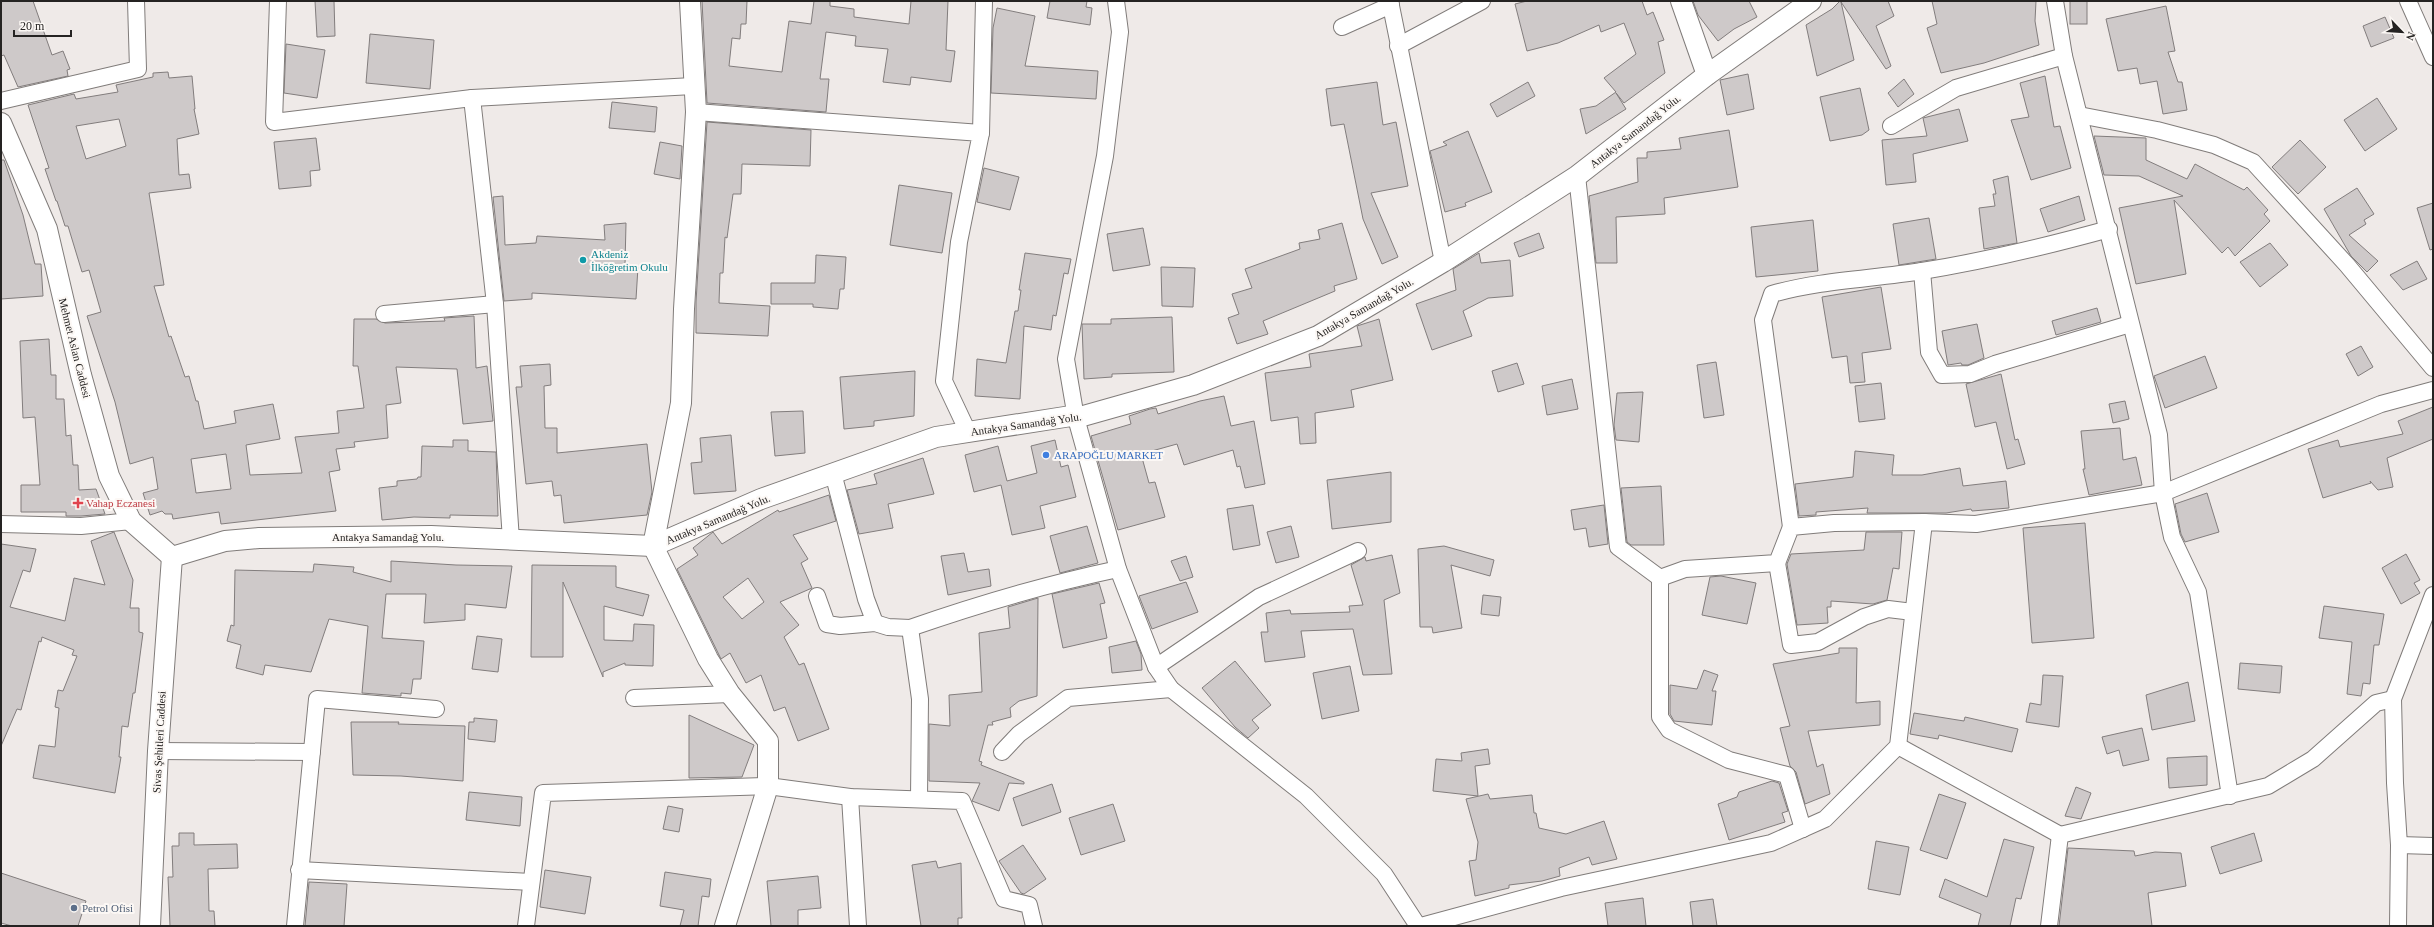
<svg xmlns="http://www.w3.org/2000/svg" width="2434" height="927" viewBox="0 0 2434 927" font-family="'Times New Roman',serif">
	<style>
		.building { fill: #cec9c9; stroke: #827d7d; fill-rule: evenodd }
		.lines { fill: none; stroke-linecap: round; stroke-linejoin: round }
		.minor-casing { stroke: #807c7a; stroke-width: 18 }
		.tertiary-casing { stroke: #807c7a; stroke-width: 22 }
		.minor { stroke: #fff; stroke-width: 16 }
		.tertiary { stroke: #fff; stroke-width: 20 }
		.culture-dot { fill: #0f9aa8; stroke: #fcf8f5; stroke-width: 1.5 }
		.shop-dot { fill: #3f7fe0; stroke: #fcf8f5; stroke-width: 1.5 }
		.health-dot { fill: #e0444e; stroke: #fcf8f5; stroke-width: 1.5 }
		.service-dot { fill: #5c6f8a; stroke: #fcf8f5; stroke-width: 1.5 }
		.labels { text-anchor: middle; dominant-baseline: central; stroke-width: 4; stroke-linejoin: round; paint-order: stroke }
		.street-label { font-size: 11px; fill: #252322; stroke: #fcf8f5 }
		.culture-label { font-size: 11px; fill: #0d838f; stroke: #fcf8f5; text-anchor: start }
		.shop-label { font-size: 11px; fill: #366cbe; stroke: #fcf8f5; text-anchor: start }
		.health-label { font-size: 11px; fill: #be3a42; stroke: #fcf8f5; text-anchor: start }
		.service-label { font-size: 11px; fill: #4e5e75; stroke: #fcf8f5; text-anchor: start }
	</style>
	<rect width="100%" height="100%" fill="#efeae8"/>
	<!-- building -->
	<g class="building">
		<path d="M1,1H33L52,55L63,51L70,69L67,70L68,76L18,87L4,55L1,56Z"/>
		<path d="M315,1H334L335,36L317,37Z"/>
		<path d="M702,1H747L746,24H741L740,39L732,38L729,66L782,72L789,21L811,24L814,1H830V6L854,9V17L909,24L911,1H948L946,50L955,51L951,82L911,77L910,85L883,82L888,49L855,46L856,36L826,32L820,79H829L826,112L707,103Z"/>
		<path d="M1050,1H1087L1086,7L1092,8L1090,25L1047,18Z"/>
		<path d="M1527,1H1642L1647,15L1653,12L1664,40L1658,42L1665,73L1624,103L1616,93L1626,109L1586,134L1580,109L1596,106L1616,92L1604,78L1636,54L1624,23L1601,32L1599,25L1558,43L1527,51L1515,4Z"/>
		<path d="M1693,1H1749L1757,17L1734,29L1718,41L1698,15Z"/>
		<path d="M1840,1H1888L1894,16L1876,26L1891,66L1886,69L1841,2L1854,60L1817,76L1806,25L1832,9Z"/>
		<path d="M1932,1H2036L2035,21L2039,45L1984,63L1941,73L1927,28L1937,24Z"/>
		<rect x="2070" y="1" width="17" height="23"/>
		<path d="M2166,6L2175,51L2168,52L2178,82H2182L2187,110L2163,114L2157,81L2140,84L2137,68L2118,71L2106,19Z"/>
		<path d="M997,8L1035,16L1025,66L1098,71L1096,99L991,93L993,28Z"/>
		<path d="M2385,17L2394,38L2371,47L2363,26Z"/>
		<path d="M370,34L434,40L430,89L366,83Z"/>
		<path d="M286,44L325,50L317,98L284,93Z"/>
		<path d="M168,72L169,78L192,76L195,109H194L199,134L177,139L179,175L189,174L191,188L149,193L164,285L154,286L169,337L171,336L185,377L189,376L196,401H198L204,429L236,423L234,411L273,404L280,439L246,445L250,475L302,473L295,437L339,433L337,411L364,408L358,366H353L354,319H376L385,323L445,321L444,318L474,316L476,368L487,366L493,421L463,424L457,369L396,367L401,403L386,405L388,438L354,442L355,447L336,449L340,470L329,472L336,511L221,524L219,512L173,519L172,514H165L162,511L150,515L143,493L158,489L153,457L130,464L115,402L87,316L101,312L89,270L82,272L68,226H65L57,201H56L45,169L49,168L28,105L74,94L76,99L118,92L116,85L153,77V73ZM119,119L126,146L86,159L76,126ZM226,454L231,489L196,493L191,459Z"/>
		<path d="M1748,74L1754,109L1727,115L1720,80Z"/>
		<path d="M2045,76L2054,127L2060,126L2071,168L2031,180L2011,120L2029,117L2020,83Z"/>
		<path d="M1904,79L1914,94L1898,107L1888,93Z"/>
		<path d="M1377,82L1383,125L1396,122L1408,186L1371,193L1398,257L1382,264L1363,219L1344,124L1331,126L1326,89Z"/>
		<path d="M1528,82L1535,96L1497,117L1490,104Z"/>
		<path d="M1860,88L1869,130L1862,135L1830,141L1820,97Z"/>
		<path d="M2377,98L2397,129L2365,151L2344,120Z"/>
		<path d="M612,102L657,107L655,132L609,128Z"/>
		<path d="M1959,109L1968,141L1913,154L1916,182L1886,185L1882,140L1927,136L1923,118Z"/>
		<path d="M707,122L811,130L810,166L742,164L741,194H733L727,238L725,237L723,273H720L719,303L770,306L768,336L696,333V302Z"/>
		<path d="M1729,130L1738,187L1664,198L1665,214L1616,217L1617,263H1596L1589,196L1638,182L1637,158H1647V152L1681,149L1679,138Z"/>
		<path d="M1468,131L1492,192L1465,203L1466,206L1445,212L1430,151L1447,145L1443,142Z"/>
		<path d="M2094,136L2146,138V160L2187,179L2195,164L2244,190L2247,187L2268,210L2264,214L2270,221L2235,256L2228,247L2222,253L2174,200L2186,274L2136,284L2119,208L2183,196L2139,176L2104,175Z"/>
		<path d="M316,138L320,170L310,171L311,186L279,189L274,142Z"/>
		<path d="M2300,140L2326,167L2298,194L2272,167Z"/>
		<path d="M660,142L682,146L680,179L654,174Z"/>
		<path d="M1,160H4L23,215L35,264H41L43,296L1,299Z"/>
		<path d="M984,168L1019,177L1010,210L977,202Z"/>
		<path d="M2008,176L2017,243L1984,249L1979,208L1995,206L1993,194H1996L1993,180Z"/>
		<path d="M899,185L952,193L942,253L890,245Z"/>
		<path d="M2357,188L2374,214L2364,220L2366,224L2349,235L2378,261L2367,272L2351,256L2324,209Z"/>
		<path d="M503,196L505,245L536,243L537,236L605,240L604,225L626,223L625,265L638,267L636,299L532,293V299L504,301L493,197Z"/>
		<path d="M2079,196L2085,220L2048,232L2040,209Z"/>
		<path d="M2433,203V249L2430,250L2417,208Z"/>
		<path d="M1929,218L1936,259L1899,265L1893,224Z"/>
		<path d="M1813,220L1818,271L1756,277L1751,227Z"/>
		<path d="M1342,223L1357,279L1334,286L1335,291L1263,321L1268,334L1237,344L1228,318L1239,314L1232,294L1252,288L1245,269L1300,249L1299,243L1320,239L1318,230Z"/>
		<path d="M1143,228L1150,265L1113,271L1107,234Z"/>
		<path d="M1539,233L1544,248L1519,257L1514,243Z"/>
		<path d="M2270,243L2288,265L2260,287L2240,262Z"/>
		<path d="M1025,253L1071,259L1068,274L1064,273L1056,316L1053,315L1051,330L1024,326L1020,399L975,396L977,359L1006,363L1015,311H1018L1021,290H1019Z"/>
		<path d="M1479,253L1481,263L1510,260L1513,296L1488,298L1463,311L1472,336L1432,350L1416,304L1456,290L1453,269Z"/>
		<path d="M816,255L846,257L844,289H840L838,309L813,307V304H771V283H815Z"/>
		<path d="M2417,261L2427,279L2403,290L2390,275Z"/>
		<path d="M1161,267L1195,268L1193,307L1162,306Z"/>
		<path d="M1881,287L1891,349L1862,353L1865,382L1850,383L1847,356L1832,358L1822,297Z"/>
		<path d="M2097,308L2101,322L2056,335L2052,321Z"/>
		<path d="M1172,317L1174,372L1112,374V377L1084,379L1082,324H1111V319Z"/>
		<path d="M1379,319L1393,380L1351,390L1354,407L1315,413L1316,443L1300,444L1298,417L1271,421L1265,373L1311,367L1309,354L1362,346L1357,326Z"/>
		<path d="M1977,324L1984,358L1968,365H1962L1961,363L1948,365L1942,331Z"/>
		<path d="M49,339L51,375H56V399H64L66,436L71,435L73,465H78L79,490L96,489L105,514L81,516H66V512H21V485H40L35,417L23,418L20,341Z"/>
		<path d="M2361,346L2373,367L2358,376L2346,354Z"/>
		<path d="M2205,356L2217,388L2165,408L2154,376Z"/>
		<path d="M1716,362L1724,415L1704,418L1697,365Z"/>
		<path d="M1517,363L1524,384L1498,392L1492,371Z"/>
		<path d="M550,364L551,385L544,386L545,428H557V453L647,444L652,492L647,515L564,523L561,495L554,496L552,481L526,484L516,387H522L520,366Z"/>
		<path d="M915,371L914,416L874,421V426L844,429L840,377Z"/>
		<path d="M2001,374L2015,440L2018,439L2025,464L2007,469L1996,422L1975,427L1966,384Z"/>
		<path d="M1572,379L1578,409L1547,415L1542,386Z"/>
		<path d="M1881,383L1885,419L1859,422L1855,386Z"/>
		<path d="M1643,392L1639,442L1616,440L1614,425L1617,393Z"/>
		<path d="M1224,396L1231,426L1254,421L1265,484L1245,488L1240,466L1237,467L1233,450L1184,465L1177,444L1141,454L1149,483L1155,482L1165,517L1118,530L1091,436L1131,424L1129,416L1150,409L1156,408L1158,414L1200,401Z"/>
		<path d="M2125,401L2129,419L2113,423L2109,404Z"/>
		<path d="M2433,407V439L2387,458L2393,487L2378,490L2370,481L2371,483L2323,498L2308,449L2338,440L2340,447L2403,434L2398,421Z"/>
		<path d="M803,411L805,453L775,456L771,412Z"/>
		<path d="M2120,428L2123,460L2136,457L2142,485L2089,495L2083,469H2085L2081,431Z"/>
		<path d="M731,435L736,491L694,494L691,463L702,462L700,438Z"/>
		<path d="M453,440H468V451L496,452L498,516L450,515V518L414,517L382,520L379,488L397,486V481L417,479L418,477H421L422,446L453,447Z"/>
		<path d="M1055,440L1061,467L1068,465L1076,497L1040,506L1045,528L1012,535L1001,485L974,492L965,455L998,446L1007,481L1037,473L1031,446Z"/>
		<path d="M1855,451L1894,455L1892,475H1922L1960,468L1963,486L2006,481L2009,508L1972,511L1971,509L1946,513H1867L1868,508L1816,512V515L1799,516L1795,484L1853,477Z"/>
		<path d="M923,458L934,494L888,504L893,528L859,534L847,490L877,484L874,474Z"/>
		<path d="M1391,472V522L1332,529L1327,480Z"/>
		<path d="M1661,486L1664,545H1631L1627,542L1621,488Z"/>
		<path d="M2207,493L2219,532L2185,542L2181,534L2175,504Z"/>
		<path d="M829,495L836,521L793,535L808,559L801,563L812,588L780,602L799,625L784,637L799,665L804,663L829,729L798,741L785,707L774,711L761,675L746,683L730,653L721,659L677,569L698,555L693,548L713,532L722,544L778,510L779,512ZM748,578L764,602L742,619L723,597Z"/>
		<path d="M1253,505L1260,545L1233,550L1227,509Z"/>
		<path d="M1604,505L1608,544L1589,547L1586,528L1574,530L1571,510Z"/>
		<path d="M2085,523L2094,638L2032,643L2023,528Z"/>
		<path d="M1087,526L1098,563L1060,573L1050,536Z"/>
		<path d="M1291,526L1299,557L1276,563L1267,532Z"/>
		<path d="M114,532L133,580L130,608H139V632L143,633L135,693H133L128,727L122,726L119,757H121L115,793L33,778L39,745L55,747L59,708L55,707L58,690L63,691L77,656L72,655L74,650L42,637L41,642L39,641L21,710L17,709L1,746V544L36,549L30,572L23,570L10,607L65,621L74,578L105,585L91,541Z"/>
		<path d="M1866,532H1902L1899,569L1893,568L1887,600L1873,604L1831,601V607H1827L1828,623L1797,625L1787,564L1791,554L1864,550Z"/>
		<path d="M1444,546L1494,560L1490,576L1451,565L1462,628L1433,633L1432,627H1420L1418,549Z"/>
		<path d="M964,553L968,572L989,569L991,586L948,595L941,556Z"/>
		<path d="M2406,554L2420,580L2414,583L2420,593L2401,604L2382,568Z"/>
		<path d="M1392,555L1400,593L1384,600L1392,674L1363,675L1353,629L1301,631L1305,657L1265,662L1261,632H1268L1266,613L1290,610L1291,614L1350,612L1349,606L1363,605L1351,565L1365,557L1366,561Z"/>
		<path d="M1186,556L1193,577L1180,581L1171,561Z"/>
		<path d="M391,561L456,565L512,566L506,608L465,604V620L424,623L426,594H386L382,638L424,641L421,679H413L411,694L401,693V696L362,693L368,626L329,619L311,672L265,665L263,675L236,668L241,645L227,641L231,625L234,626L235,570L313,572L314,564L354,567L353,572L391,582Z"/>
		<path d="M532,565L616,566V587L649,595L643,616L604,606V640L633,641L634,624L654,625L653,666L625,665V663L603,672V677L563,582V657H531Z"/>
		<path d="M1721,576L1756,583L1747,624L1702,615L1710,577Z"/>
		<path d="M1186,582L1198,612L1152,629L1139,596Z"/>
		<path d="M1099,583L1105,603L1100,604L1107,638L1063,648L1052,594Z"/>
		<path d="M1483,595L1501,597L1499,616L1481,614Z"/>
		<path d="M1038,598L1037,696L1019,701L1010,708L1011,717L992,722L993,725H988L979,761L982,762L981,765L1024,782V784L1009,783L999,811L972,801L980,783L929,781V724L950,726L949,695L982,692L979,633L1010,628L1008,607Z"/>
		<path d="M2324,606L2384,614L2379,645H2374L2370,684L2363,683L2361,696L2347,694L2352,642L2319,638Z"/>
		<path d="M477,636L502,639L498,672L472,669Z"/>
		<path d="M1136,641L1141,654L1142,670L1112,673L1109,647Z"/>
		<path d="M1839,648H1857L1856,703L1880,701V725L1808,731L1817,767L1823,764L1830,794L1805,804L1796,772L1790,766L1780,728L1790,726L1773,664L1839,653Z"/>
		<path d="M1235,661L1271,705L1252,720L1259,728L1248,738L1235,727L1202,688Z"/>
		<path d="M2240,663L2282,666L2280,693L2238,689Z"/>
		<path d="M1350,666L1359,711L1322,719L1313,673Z"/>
		<path d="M1704,670L1718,675L1712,691H1716L1712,725L1674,721L1670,714V685L1697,689Z"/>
		<path d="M2043,675L2063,676L2059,727L2026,722L2030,703L2041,705Z"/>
		<path d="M2188,682L2195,721L2152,730L2146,695Z"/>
		<path d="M1914,713L1964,721L1965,717L2018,729L2012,752L1939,735L1938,739L1910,734Z"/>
		<path d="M689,715L754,745L742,777L689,778Z"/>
		<path d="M474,718L497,720L495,742L468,739L469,722H474Z"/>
		<path d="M351,722H399L398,724L465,726L463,781L401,776L353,775Z"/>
		<path d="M2142,728L2149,760L2123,766L2119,750L2107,754L2102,737Z"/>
		<path d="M1488,749L1490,764L1475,766L1478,796L1433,791L1436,759L1462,761L1461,753Z"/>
		<path d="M2207,756V785L2169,788L2167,758Z"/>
		<path d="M1772,781L1779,783L1788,811L1782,813L1785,822L1729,840L1718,804L1737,797L1739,792Z"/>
		<path d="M1052,784L1061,812L1022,826L1013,798Z"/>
		<path d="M2076,787L2091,793L2081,819L2065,816Z"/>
		<path d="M469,792L522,797L520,826L466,820Z"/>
		<path d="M1488,794L1490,799L1532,795L1534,813H1536L1539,828L1566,834L1604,821L1617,859L1592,865L1589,857L1559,868L1560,876L1542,881L1509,885V888L1475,896L1469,861L1476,860L1478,842L1466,799Z"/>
		<path d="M1939,794L1966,803L1947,859L1920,850Z"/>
		<path d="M1113,804L1125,841L1081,855L1069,818Z"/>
		<path d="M668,806L683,809L679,832L663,829Z"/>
		<path d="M179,833H194V845L237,844L238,868L208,869L209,911H214L215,926H170L168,877H173L172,846H179Z"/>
		<path d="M2254,833L2262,861L2220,874L2211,847Z"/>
		<path d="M2004,839L2034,847L2021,899L2016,898L2010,926H1978L1981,914L1939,897L1945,879L1987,897Z"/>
		<path d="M1876,841L1909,847L1900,895L1868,889Z"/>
		<path d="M1023,845L1046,879L1024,894L1021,893L999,861Z"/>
		<path d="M2068,848L2134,851L2135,856L2155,852L2181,853L2186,886L2148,893L2152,926H2059Z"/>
		<path d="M936,861L938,868L961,863L962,918H958V926H921L912,865Z"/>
		<path d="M545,870L591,877L585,914L540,907Z"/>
		<path d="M665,872L711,879L709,897L702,896L698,926H680L684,910L660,906Z"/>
		<path d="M1,873L86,901L78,926H12L1,923Z"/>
		<path d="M818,876L821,908L798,910V926H771L767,881Z"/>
		<path d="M309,882L347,884L344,926H305Z"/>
		<path d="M1643,898L1646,926H1608L1605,903Z"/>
		<path d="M1713,899L1717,926H1693L1690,902Z"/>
	</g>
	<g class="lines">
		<!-- minor casing -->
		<g class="minor-casing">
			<g id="minor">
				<path d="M278,1L274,122L472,98L693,86"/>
				<path d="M1116,1L1120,32L1105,156L1066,359L1076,418L1118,569L1156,667L1171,689L1306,796L1384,874L1418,926"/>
				<path d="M1390,1L1443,262"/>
				<path d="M2055,1L2064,56L2159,435L2163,493L2172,537L2198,592L2230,796"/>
				<path d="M2408,1L2433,57"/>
				<path d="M1342,27L1391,5"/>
				<path d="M1398,46L1482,1"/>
				<path d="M472,98L495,304L511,540"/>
				<path d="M1,101L138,69L136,1"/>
				<path d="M696,112L981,133L959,242L944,381L968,432"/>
				<path d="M2079,115L2157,130L2214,145L2253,162L2347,265L2433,368"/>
				<path d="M1891,126L1956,88L2064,56"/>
				<path d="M981,133L984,1"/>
				<path d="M1577,176L1618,547L1660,578V717L1669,730L1729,760L1787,775L1803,829"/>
				<path d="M1922,271L1929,352L1942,375L1970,374L1995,364L2130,324"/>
				<path d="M384,314L495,304"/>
				<path d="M833,473L866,599L875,623"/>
				<path d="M1,524L81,526L131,521"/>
				<path d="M1791,527L1763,320L1772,294C1821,280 1872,279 1922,271C1986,261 2047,246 2109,229"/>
				<path d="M1777,563L1791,645L1818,642L1864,617L1888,609L1913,612"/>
				<path d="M1660,578L1685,569L1777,563L1791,527L1834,523L1924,522"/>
				<path d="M817,596L827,624L840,626L875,623L888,627L910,628"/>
				<path d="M1156,667L1259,597L1358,551"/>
				<path d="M634,698L730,694"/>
				<path d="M1898,746L2060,835"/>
				<path d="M158,751L312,752"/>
				<path d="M1002,752L1019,734L1068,698L1171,689"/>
				<path d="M850,797L858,926"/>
				<path d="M919,799L920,699L910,628C979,604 1047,584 1118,569"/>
				<path d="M2399,845L2433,846"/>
				<path d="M299,870L531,882"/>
				<path d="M295,926L317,699L436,709"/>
				<path d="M526,926L543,793L768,786L850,797L962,801L1004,899L1029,905L1034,926"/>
				<path d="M1421,926L1561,888L1771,843L1825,819L1898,746L1924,522L1976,524L2163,493L2381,404L2433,390"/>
				<path d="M2049,926L2060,835L2268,786L2313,759L2376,703L2393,699"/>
				<path d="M2398,926L2399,845L2395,783L2393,699L2433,595"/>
			</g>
		</g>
		<!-- tertiary casing -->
		<g class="tertiary-casing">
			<g id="tertiary">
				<path d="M690,1L696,112L684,309L681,403L653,546L708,659L730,694L768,741V786L725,926"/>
				<path d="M1681,1L1707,75"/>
				<path d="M1,123L47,229L81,375L109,476L131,521L172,557"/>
				<path d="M172,557L225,541L259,538L431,536L653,546L761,499L936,437L1071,416L1076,418L1193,385L1318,336L1443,262L1577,176L1707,75L1811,1"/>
				<path d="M150,926L158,751L172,557"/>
			</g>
		</g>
		<!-- minor -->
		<use href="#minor" class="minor"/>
		<!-- tertiary -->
		<use href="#tertiary" class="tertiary"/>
	</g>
	<!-- markers -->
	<circle class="culture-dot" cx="583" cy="260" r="4"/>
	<circle class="shop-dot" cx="1046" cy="455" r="4"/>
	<path class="health-dot" d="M76 497h4v4h4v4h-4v4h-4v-4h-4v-4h4z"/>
	<circle class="service-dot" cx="74" cy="908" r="4"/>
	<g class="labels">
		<!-- street labels -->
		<g class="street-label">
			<text transform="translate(1635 131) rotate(-38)">Antakya Samandağ Yolu.</text>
			<text transform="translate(1364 308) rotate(-30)">Antakya Samandağ Yolu.</text>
			<text transform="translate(75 348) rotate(76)">Mehmet Aslan Caddesi</text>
			<text transform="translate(1026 424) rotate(-8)">Antakya Samandağ Yolu.</text>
			<text transform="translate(718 519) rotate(-23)">Antakya Samandağ Yolu.</text>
			<text x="388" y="537">Antakya Samandağ Yolu.</text>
			<text transform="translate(159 742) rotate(-87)">Sivas Şehitleri Caddesi</text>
		</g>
		<!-- culture labels -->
		<g class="culture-label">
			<text x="591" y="254">Akdeniz<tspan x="591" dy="13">İlköğretim Okulu</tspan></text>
		</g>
		<!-- shop labels -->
		<g class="shop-label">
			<text x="1054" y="455">ARAPOĞLU MARKET</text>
		</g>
		<!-- health labels -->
		<g class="health-label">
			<text x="86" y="503">Vahap Eczanesi</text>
		</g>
		<!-- service labels -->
		<g class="service-label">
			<text x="82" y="908">Petrol Ofisi</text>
		</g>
	</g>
	<!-- border -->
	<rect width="2434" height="927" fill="none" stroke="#252322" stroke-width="4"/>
	<!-- north arrow -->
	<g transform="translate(2402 32) rotate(115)" stroke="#fcf8f5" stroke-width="3" paint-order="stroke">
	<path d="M0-3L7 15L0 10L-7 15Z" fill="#252322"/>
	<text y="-6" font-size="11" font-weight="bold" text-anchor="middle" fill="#252322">N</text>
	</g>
	<!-- scale -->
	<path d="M14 30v6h57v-6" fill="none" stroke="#252322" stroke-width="2"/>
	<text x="20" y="30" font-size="12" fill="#252322" stroke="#fcf8f5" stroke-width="3" paint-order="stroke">20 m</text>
</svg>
